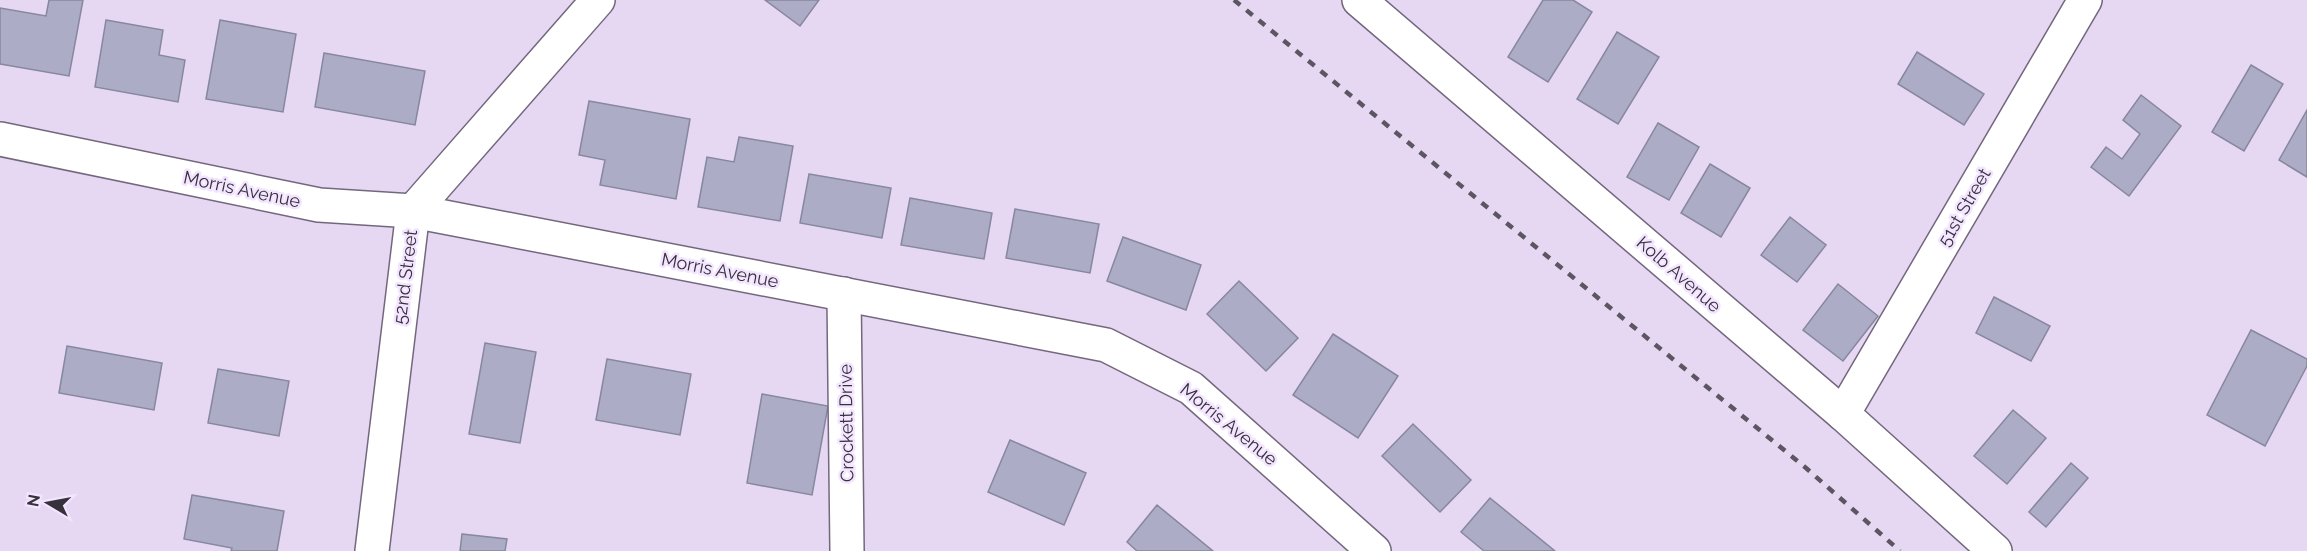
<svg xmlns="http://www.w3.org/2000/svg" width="2307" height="551" viewBox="0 0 2307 551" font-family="Raleway,sans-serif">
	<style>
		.building { fill: #acacc7; stroke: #8787a0; stroke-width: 1.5 }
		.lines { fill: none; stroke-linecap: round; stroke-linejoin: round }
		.minor-casing { stroke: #73677d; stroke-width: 36 }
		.minor { stroke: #fff; stroke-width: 33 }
		.rail { stroke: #5c5562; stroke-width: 4.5; stroke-dasharray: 8 8; stroke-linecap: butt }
		.labels { text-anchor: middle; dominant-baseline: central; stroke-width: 5; stroke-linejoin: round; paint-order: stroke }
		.street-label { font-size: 18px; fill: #36313b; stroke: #f3e5ff }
	</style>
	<rect width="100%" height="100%" fill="#e6d8f2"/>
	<!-- building -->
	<g class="building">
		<path d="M49,0H83L69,76L0,64V8L46,16Z"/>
		<path d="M765,0H819L800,26Z"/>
		<path d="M1543,0H1573L1592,12L1548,82L1508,57Z"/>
		<path d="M106,20L163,30L159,55L185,60L178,102L95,87Z"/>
		<path d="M220,20L296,34L283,112L206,99Z"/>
		<path d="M1617,32L1659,57L1618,124L1577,99Z"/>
		<path d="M1917,52L1984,94L1964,125L1898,84Z"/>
		<path d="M324,53L425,71L415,125L315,107Z"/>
		<path d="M2251,65L2283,84L2244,151L2212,132Z"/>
		<path d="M2141,95L2181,126L2129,196L2091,167L2106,147L2122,159L2140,134L2123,120Z"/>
		<path d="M589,101L690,119L676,199L600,185L605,160L579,155Z"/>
		<path d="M2307,110V177L2279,160Z"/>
		<path d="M1658,123L1699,147L1669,200L1627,177Z"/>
		<path d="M739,137L793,146L780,221L698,207L707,157L734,162Z"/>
		<path d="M1710,164L1750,188L1721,237L1681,213Z"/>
		<path d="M809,174L891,188L882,238L800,223Z"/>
		<path d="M910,198L992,213L984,259L901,245Z"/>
		<path d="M1015,209L1099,224L1090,273L1006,258Z"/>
		<path d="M1790,217L1826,245L1797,282L1761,255Z"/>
		<path d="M1123,237L1201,265L1186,310L1107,281Z"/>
		<path d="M1239,281L1298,338L1266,371L1207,314Z"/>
		<path d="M1838,284L1878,316L1843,361L1803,330Z"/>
		<path d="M1994,297L2050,326L2031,361L1976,333Z"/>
		<path d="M2251,330L2307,359V366L2265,446L2207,415Z"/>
		<path d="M1333,334L1398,376L1358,438L1293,395Z"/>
		<path d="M485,343L536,352L520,443L469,434Z"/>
		<path d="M67,346L162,363L154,410L59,393Z"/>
		<path d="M607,359L691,374L680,435L596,420Z"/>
		<path d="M218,369L289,381L279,436L208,423Z"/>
		<path d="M762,394L828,406L812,495L747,483Z"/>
		<path d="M2013,410L2046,438L2007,484L1974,456Z"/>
		<path d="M1413,424L1471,480L1440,512L1382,456Z"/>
		<path d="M1010,440L1086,473L1064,525L988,492Z"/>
		<path d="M2071,463L2088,478L2046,527L2029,512Z"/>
		<path d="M192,495L284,511L277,551H231L232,548L184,539Z"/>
		<path d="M1490,498L1555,551H1484L1461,532Z"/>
		<path d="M1157,505L1213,551H1137L1127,542Z"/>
		<path d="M462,534L507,539L505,551H460Z"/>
	</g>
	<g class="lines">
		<!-- minor casing -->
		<g class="minor-casing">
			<g id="minor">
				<path d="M1359,0L1843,414L1995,551"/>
				<path d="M0,139L319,205L413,211L1106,345L1191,388L1374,551"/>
				<path d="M844,294L847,551"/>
				<path d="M1843,414L2085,0"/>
				<path d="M372,551L413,211L598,0"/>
			</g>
		</g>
		<!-- minor -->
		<use href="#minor" class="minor"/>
		<!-- rail -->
		<path class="rail" d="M1234,0L1806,468L1900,551"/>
	</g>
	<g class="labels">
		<!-- street labels -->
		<g class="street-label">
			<text transform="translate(242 189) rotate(12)">Morris Avenue</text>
			<text transform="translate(1964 207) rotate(-60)">51st Street</text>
			<text transform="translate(720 270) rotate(11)">Morris Avenue</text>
			<text transform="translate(1679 274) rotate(41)">Kolb Avenue</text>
			<text transform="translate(405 277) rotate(-83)">52nd Street</text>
			<text transform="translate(846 423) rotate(-91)">Crockett Drive</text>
			<text transform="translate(1229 424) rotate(39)">Morris Avenue</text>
		</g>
	</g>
	<!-- north arrow -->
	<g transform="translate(48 503) rotate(280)" stroke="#f3e5ff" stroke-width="4.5" paint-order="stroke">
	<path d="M0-4.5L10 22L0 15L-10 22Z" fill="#36313b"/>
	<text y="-9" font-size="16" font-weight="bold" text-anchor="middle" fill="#36313b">N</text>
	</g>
</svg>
